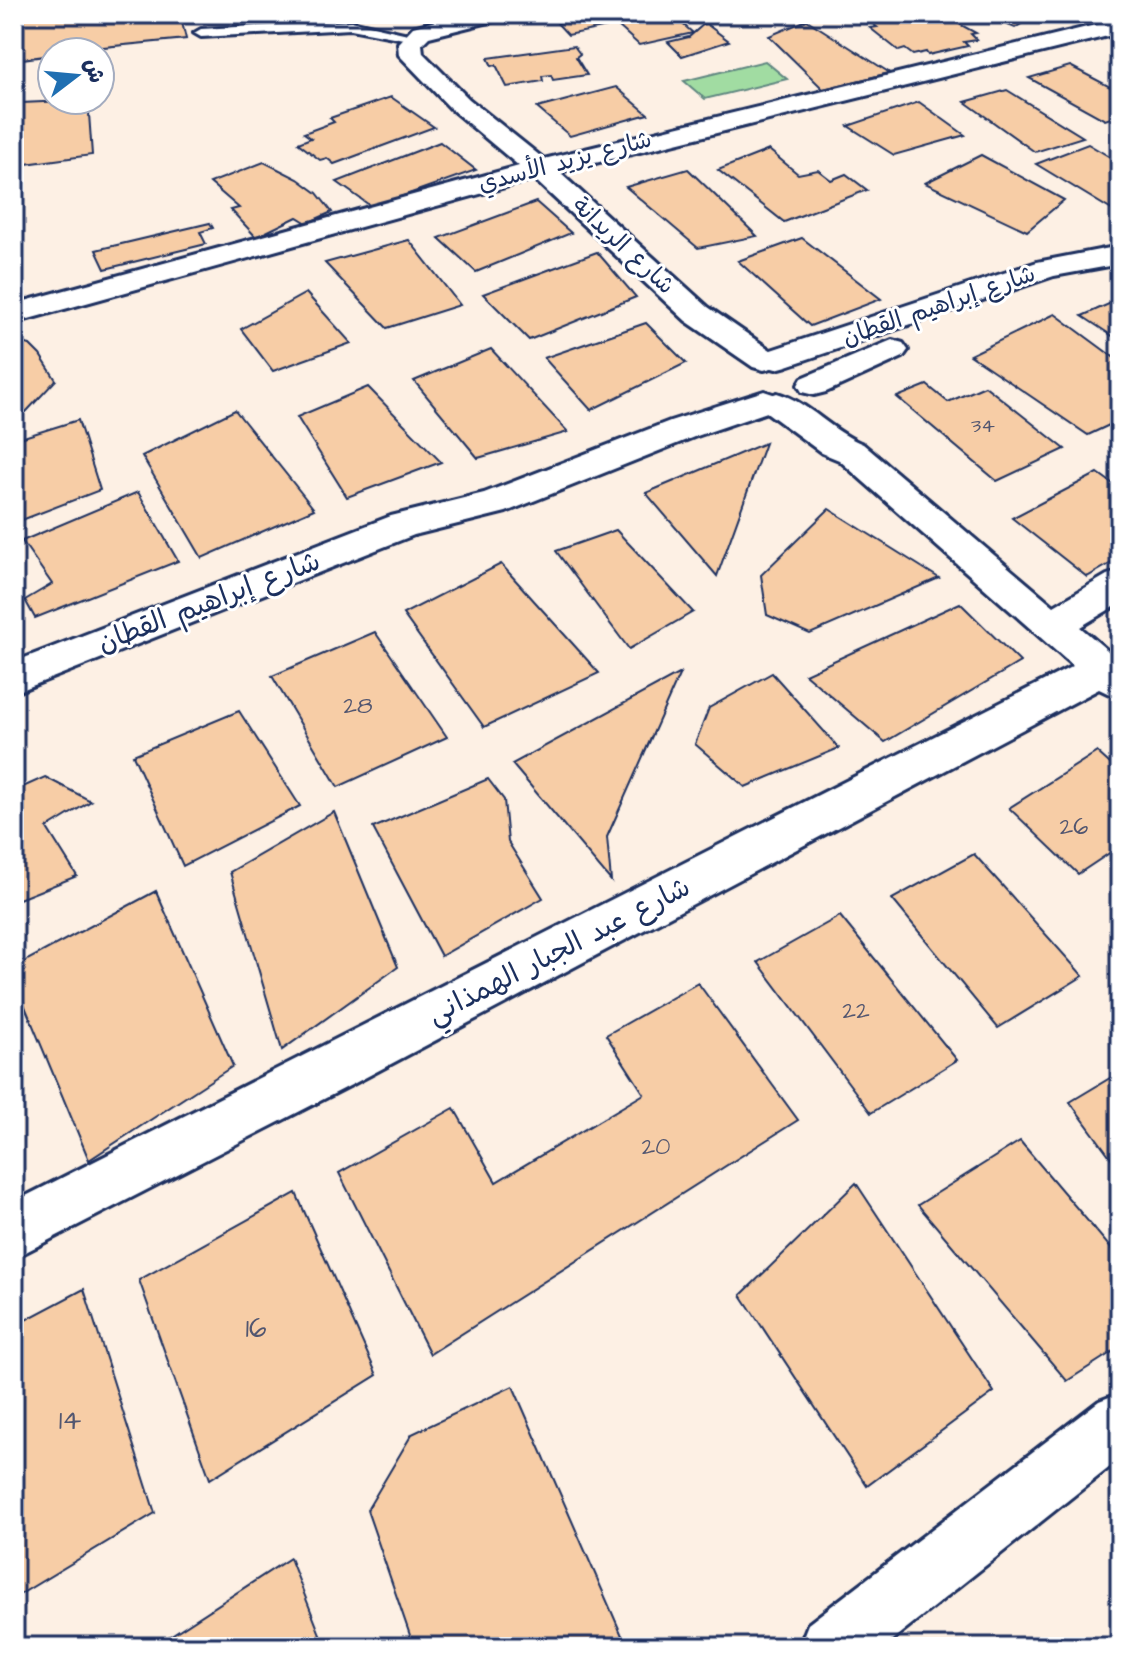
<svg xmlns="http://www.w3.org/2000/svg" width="1134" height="1661" viewBox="0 0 1134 1661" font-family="'Architects Daughter','Playpen Sans Arabic',sans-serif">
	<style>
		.green { fill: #a1dca2; stroke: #5e8680; stroke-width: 2 }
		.building { fill: #f7cda6; stroke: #1b2f5e; stroke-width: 2 }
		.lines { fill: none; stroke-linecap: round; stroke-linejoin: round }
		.service-casing { stroke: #1b2f5e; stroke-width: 6 }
		.minor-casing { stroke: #1b2f5e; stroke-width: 6 }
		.tertiary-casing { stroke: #1b2f5e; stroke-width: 6 }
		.service { fill: #fff; fill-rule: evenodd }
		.minor { fill: #fff; fill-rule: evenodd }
		.tertiary { fill: #fff; fill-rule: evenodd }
		.labels { text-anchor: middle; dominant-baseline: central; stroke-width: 6; stroke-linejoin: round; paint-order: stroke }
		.far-number-label { font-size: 20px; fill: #525670 }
		.far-street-label { font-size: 24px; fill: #1b2f5e; stroke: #fff }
		.number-label { font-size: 24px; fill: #525670 }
		.street-label { font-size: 28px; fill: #1b2f5e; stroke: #fff }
		.near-number-label { font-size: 28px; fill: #525670 }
	</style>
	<rect width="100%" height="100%" fill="#fdf0e4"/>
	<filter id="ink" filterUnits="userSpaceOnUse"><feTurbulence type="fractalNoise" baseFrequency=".0125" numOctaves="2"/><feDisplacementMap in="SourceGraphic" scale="16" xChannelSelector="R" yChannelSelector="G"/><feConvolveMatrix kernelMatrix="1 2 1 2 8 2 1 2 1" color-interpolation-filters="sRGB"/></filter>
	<g filter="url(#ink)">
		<!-- green -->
		<path class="green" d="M765,61L787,79L705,99L684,81Z"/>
		<!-- building -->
		<g class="building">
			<path d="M14,14H63V18L81,14H180L186,39L52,52V55L14,60Z"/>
			<path d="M597,14H671L693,33L639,45L617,25L568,35L557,23Z"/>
			<path d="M877,14H935L946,22L954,21L976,33L971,34L977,40L964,42L968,46L928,55L926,52L913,55L905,49L899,51L870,28L877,27L863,17Z"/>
			<path d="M981,14H1043L1048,16L1040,23L1029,19L1015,28Z"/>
			<path d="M807,20L890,73L823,89L769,36Z"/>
			<path d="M705,23L729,41L682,56L668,42L689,37Z"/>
			<path d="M574,46L580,54L576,57L587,75L553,80L551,75L542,76L543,81L507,87L496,65L492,66L488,58Z"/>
			<path d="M1070,66L1120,92V115L1105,120L1029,78Z"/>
			<path d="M616,87L648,114L570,136L537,108Z"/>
			<path d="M1007,90L1083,137L1035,152L965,102Z"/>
			<path d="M391,97L434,127L334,164L327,158L320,160L298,143L311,138L304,133L334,122L330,118Z"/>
			<path d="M88,100L92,155L18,165L21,103Z"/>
			<path d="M919,102L965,135L894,155L848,126Z"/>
			<path d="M440,142L476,170L372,207L337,182Z"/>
			<path d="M1088,144L1120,163V215L1036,164Z"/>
			<path d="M769,150L798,174L818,170L831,180L846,174L867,190L784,222L718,170Z"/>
			<path d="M981,155L1064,200L1027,231L925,183Z"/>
			<path d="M264,162L298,179L317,193L332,212L307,223L297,217L256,237L231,210L239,208L210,183Z"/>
			<path d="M688,169L757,236L698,248L626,187Z"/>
			<path d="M536,202L571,233L476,272L439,238Z"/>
			<path d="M210,223L213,228L200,232L206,244L105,269L96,250Z"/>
			<path d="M802,238L881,299L810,326L738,261Z"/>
			<path d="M409,240L460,305L387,328L325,263Z"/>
			<path d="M597,252L636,297L529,340L483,294Z"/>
			<path d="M306,293L351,343L273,371L241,329Z"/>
			<path d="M1120,299V341L1082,316Z"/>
			<path d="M1055,314L1120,362V420L1088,435L970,355Z"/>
			<path d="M646,323L686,363L591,410L544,358Z"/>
			<path d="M17,342L30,345L40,355L56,380L26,412L14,415V343Z"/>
			<path d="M491,349L568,432L478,458L414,381Z"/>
			<path d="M927,385L948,402L985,386L1065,449L997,481L897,397Z"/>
			<path d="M368,387L441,462L347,497L297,417Z"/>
			<path d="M235,410L314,509L202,558L142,456Z"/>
			<path d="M78,420L100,490L14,523V440Z"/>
			<path d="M765,443L717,576L646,493Z"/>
			<path d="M1098,473L1120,489V558L1087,577L1012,518Z"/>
			<path d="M138,492L178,561L35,618L25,600L52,584L22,541Z"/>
			<path d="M829,509L939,578L810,634L767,615L761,575Z"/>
			<path d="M616,530L693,612L629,649L556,551Z"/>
			<path d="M501,564L599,673L484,727L403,614Z"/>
			<path d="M960,603L1020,662L885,742L805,674Z"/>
			<path d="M375,632L447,737L338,787L272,676Z"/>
			<path d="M680,673L607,837L611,881L512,764Z"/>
			<path d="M772,673L839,748L745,787L695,744L709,708Z"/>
			<path d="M239,711L300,806L183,866L133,755Z"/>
			<path d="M1097,752L1120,773V846L1078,874L1009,808Z"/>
			<path d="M45,777L91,801L47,828L77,876L14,901V791Z"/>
			<path d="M488,779L504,800L508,842L543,898L441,956L373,828Z"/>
			<path d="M334,812L398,967L282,1050L230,872Z"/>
			<path d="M974,854L1083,976L998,1028L892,899Z"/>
			<path d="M156,891L233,1066L89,1160L14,980V967Z"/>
			<path d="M840,916L957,1060L871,1113L758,962Z"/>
			<path d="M698,983L798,1120L430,1354L339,1173L454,1108L496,1182L644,1094L606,1035Z"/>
			<path d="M1120,1072V1170L1070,1102Z"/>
			<path d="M1020,1141L1120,1259V1347L1067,1381L918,1205Z"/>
			<path d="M856,1183L994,1392L867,1486L741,1295Z"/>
			<path d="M296,1193L377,1375L210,1479L139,1280Z"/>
			<path d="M84,1289L155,1513L14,1598V1326Z"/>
			<path d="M513,1386L627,1647H414L367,1510L412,1434Z"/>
			<path d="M290,1558L325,1647H153Z"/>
		</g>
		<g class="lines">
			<!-- service casing -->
			<g class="service-casing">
				<path id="service" d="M351,21L421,37L414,41L351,29L201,37L194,33L201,29Z"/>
			</g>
			<!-- minor casing -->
			<g class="minor-casing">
				<g id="minor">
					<path d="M462,14H505L501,19L429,37L422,44L423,53L469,99L544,159L1120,19V33L559,172L708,307L775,353L780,360L775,367L764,370L753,367L686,321L534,179L14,323V304L519,166L451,109L399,55L398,43L413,27Z"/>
					<path d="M777,393C809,402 832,432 863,444L1054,606L1107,575L1120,571V603L1080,627L1120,661V699L1099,689L355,1083L14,1258V1202L1073,666L839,460L822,453L765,411L760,404L765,397Z"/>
					<path d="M1120,1393V1459L883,1647H799L808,1624L1099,1401Z"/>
				</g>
			</g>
			<!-- tertiary casing -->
			<g class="tertiary-casing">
				<g id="tertiary">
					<path d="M1120,246V264L1054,276L787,366L776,369L765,366L760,359L765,352L1037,262Z"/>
					<path d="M892,340L903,343L908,350L903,357L826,392L814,395L802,392L798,385L802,378Z"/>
					<path d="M764,391L776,395L781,402L776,409L694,437L506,512L414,535L14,693V662L391,516L484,493L670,421Z"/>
				</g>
			</g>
			<!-- service -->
			<use href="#service" class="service"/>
			<!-- minor -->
			<use href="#minor" class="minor"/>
			<!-- tertiary -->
			<use href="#tertiary" class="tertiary"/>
		</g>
	</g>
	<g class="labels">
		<!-- far-number labels -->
		<g class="far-number-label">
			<text x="983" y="426">34</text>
		</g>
		<!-- far-street labels -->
		<g class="far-street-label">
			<text transform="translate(565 162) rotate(-15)">شارع يزيد الأسدي</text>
			<text transform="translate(623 246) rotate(43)">شارع الريدانة</text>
			<text transform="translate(939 306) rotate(-19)">شارع إبراهيم القطان</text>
		</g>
		<!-- number labels -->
		<g class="number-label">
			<text x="358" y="706">28</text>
			<text x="1074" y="827">26</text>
			<text x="856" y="1011">22</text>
			<text x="656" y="1147">20</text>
		</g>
		<!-- street labels -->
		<g class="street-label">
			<text transform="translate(209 602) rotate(-21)">شارع إبراهيم القطان</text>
			<text transform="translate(559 951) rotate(-27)">شارع عبد الجبار الهمذاني</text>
		</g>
		<!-- near-number labels -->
		<g class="near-number-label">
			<text x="256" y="1328">16</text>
			<text x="70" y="1420">14</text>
		</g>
	</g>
	<!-- margin -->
	<rect width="1134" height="1661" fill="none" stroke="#fff" stroke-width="48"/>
	<rect x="24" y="24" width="1086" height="1613" fill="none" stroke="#1b2f5e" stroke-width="3" filter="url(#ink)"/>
	<!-- north arrow -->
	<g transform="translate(76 76) rotate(74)"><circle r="38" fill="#ffffff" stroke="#a4acbf" stroke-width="2"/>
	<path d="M0-6L14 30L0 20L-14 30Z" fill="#1f6fb2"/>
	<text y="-12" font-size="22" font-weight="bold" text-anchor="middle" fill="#1b2f5e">ش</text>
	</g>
</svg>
